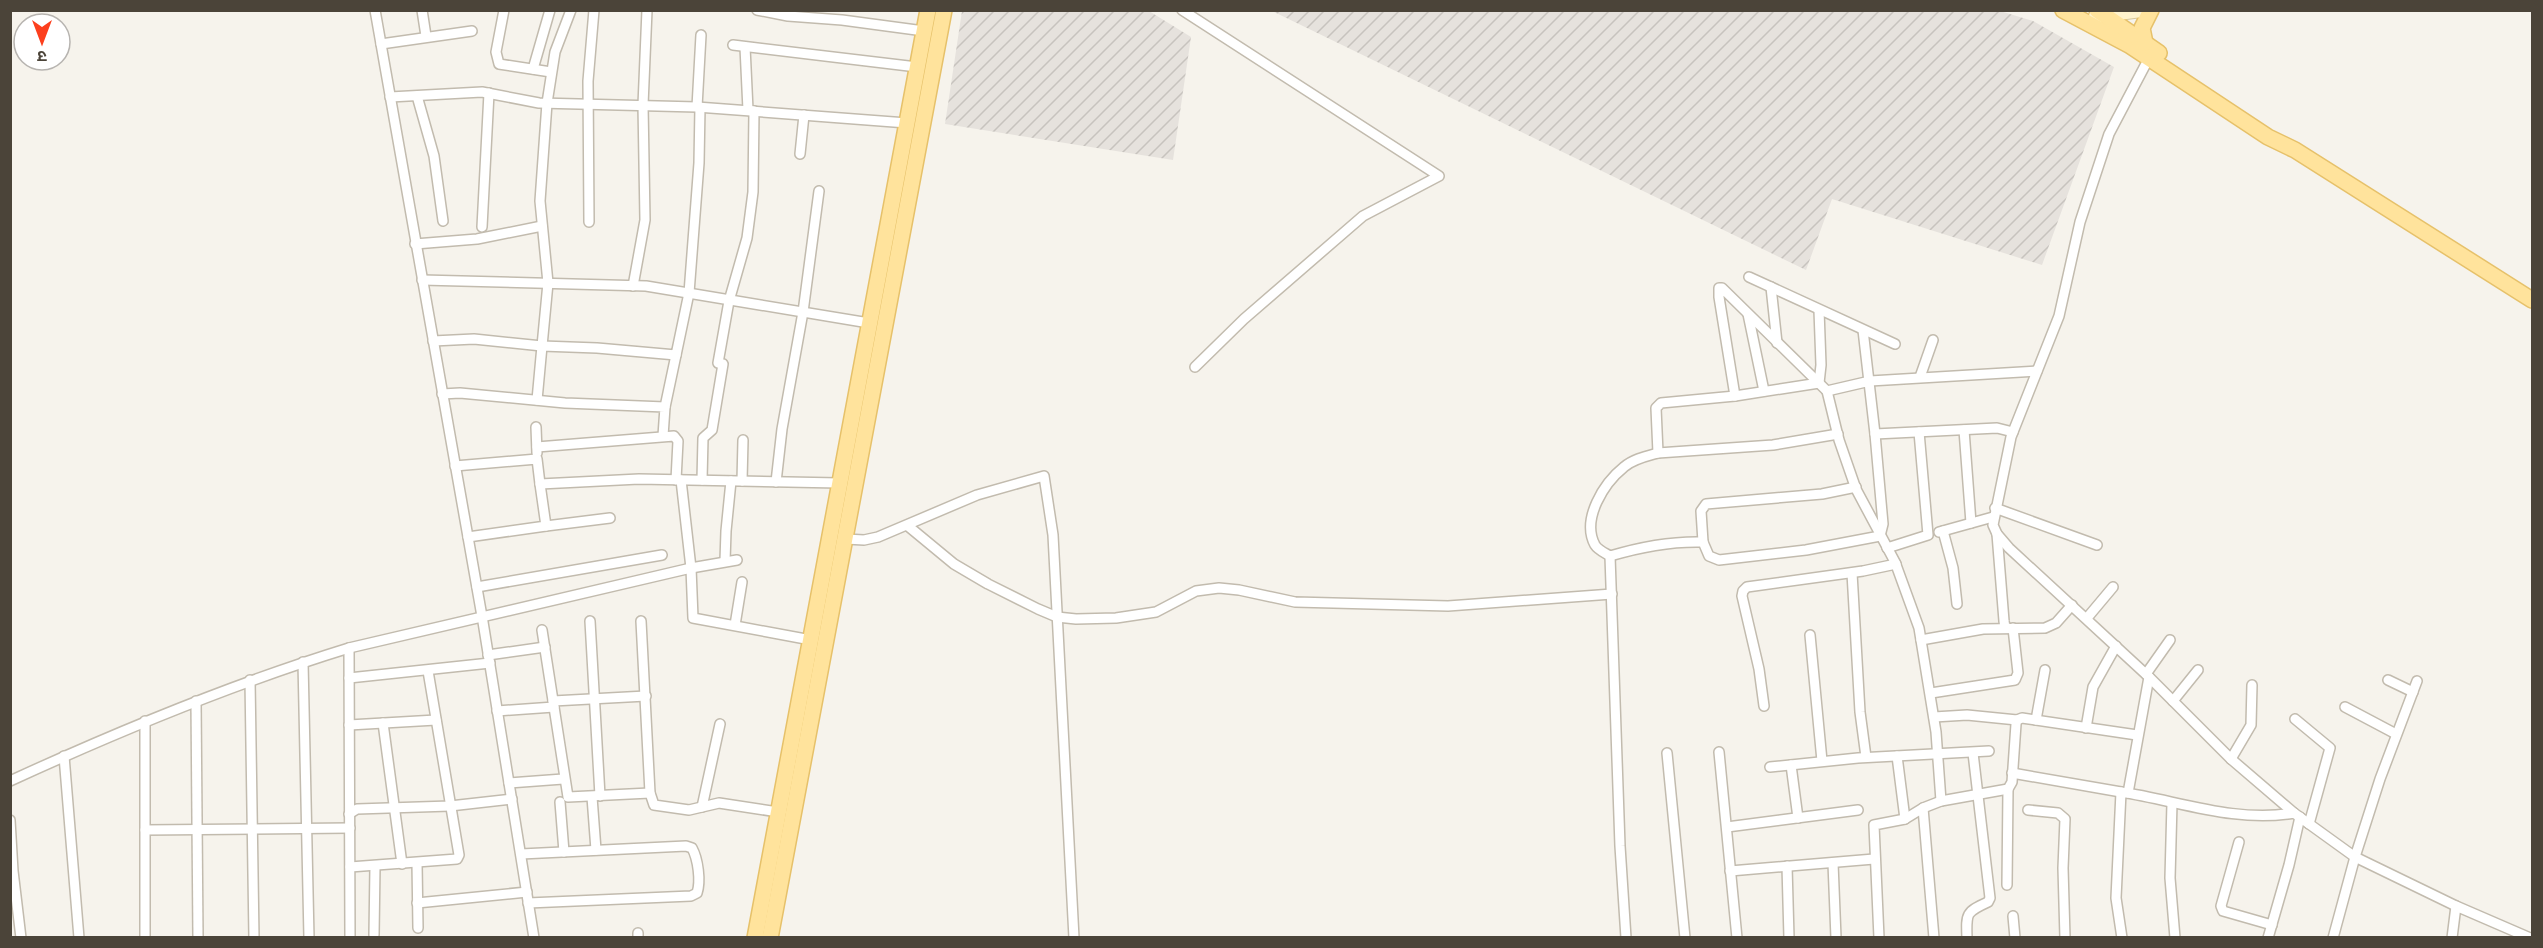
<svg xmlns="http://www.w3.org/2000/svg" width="2543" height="948" viewBox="0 0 2543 948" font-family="Barlow,'Noto Sans Devanagari',sans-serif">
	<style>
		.industrial { fill: url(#industrial-furrows) }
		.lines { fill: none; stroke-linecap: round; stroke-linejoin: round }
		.minor-casing { stroke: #c2bbae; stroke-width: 12 }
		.secondary-casing { stroke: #d6c79b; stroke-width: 16 }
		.primary-casing { stroke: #e6c16a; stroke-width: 18 }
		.minor { stroke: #fff; stroke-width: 9 }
		.secondary { stroke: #fff3cd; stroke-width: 14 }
		.primary { stroke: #ffe39c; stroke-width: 15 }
	</style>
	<defs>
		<pattern id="industrial-furrows" width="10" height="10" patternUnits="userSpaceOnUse" patternTransform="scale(1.5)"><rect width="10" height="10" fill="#e6e2dd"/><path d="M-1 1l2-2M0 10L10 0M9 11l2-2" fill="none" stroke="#c7c3be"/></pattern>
	</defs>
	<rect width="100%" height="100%" fill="#f6f3ec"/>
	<!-- industrial -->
	<g class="industrial">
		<path d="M962,11H1149L1191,37L1173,160L945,124Z"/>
		<path d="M1272,11H2000L2033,21L2114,67L2042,265L1832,199L1806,270Z"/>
	</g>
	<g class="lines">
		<!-- minor casing -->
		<g class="minor-casing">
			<g id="minor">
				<path d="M375,10L483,622L534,938"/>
				<path d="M422,10L426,36"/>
				<path d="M504,10L496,52L499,64L551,72"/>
				<path d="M757,10L788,16L842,20L924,31"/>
				<path d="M1182,10L1439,176L1363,216L1244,319L1195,367"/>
				<path d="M381,44L472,31"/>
				<path d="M733,45L917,67"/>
				<path d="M2149,58L2109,134L2080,222L2059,316L2011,437L1993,525L1997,534L2009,548L2149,677L2231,759L2294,813"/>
				<path d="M533,69L550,10"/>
				<path d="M417,96L434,156L443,221"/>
				<path d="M390,97L482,92L539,103L697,107L907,123"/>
				<path d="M697,107L701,35"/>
				<path d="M800,154L804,115"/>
				<path d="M589,222L588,81L594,10"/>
				<path d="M482,227L489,93"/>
				<path d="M415,244L477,239L542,226"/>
				<path d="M1749,277L1895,344"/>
				<path d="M422,280L646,286L869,323"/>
				<path d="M633,286L645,220L643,105L647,10"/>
				<path d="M1771,287L1777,343"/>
				<path d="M1748,314L1764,391"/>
				<path d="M1863,330L1875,434L1997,428L2013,432"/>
				<path d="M433,341L474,339L542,346L548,283L540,201L547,103L555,52L571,10"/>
				<path d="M718,363L729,301L747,238L753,192L754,111L748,110L745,47"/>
				<path d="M1920,377L1933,340"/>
				<path d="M1827,391L1839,440L1856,489L1895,562L1919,628L1936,732L1941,801"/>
				<path d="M442,394L460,393L565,403L665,407L663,436"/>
				<path d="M1735,396L1719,297V288H1722L1827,391L1870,381L2037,371"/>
				<path d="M537,400L542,346L597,348L676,355L689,293L699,163L700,107"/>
				<path d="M665,407L676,355"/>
				<path d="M536,427L537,453"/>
				<path d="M1964,430L1971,523"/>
				<path d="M1838,434L1773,445L1658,453C1647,456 1633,459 1624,467C1604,483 1581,519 1595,545C1598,550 1605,553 1610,556C1640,547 1671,541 1703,542L1709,556L1719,560L1806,550L1880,536L1883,524L1875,434"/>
				<path d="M537,447L674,436L678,441L676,480"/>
				<path d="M1658,453L1656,408L1661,403L1735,396L1819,383L1821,365L1819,310"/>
				<path d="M455,466L537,459L540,484L639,479L839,483"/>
				<path d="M681,480L691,568L737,560"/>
				<path d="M702,480L703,438L712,430L723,364"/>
				<path d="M742,481L743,440"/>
				<path d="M776,482L782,429L803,312L819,191"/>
				<path d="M1995,508L2097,545"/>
				<path d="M546,526L610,518"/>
				<path d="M908,526L954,564L988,584L1038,609L1057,617L1076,619L1116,618L1156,612L1196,591L1219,588L1239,590L1295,602L1448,606L1612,594"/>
				<path d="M1943,531L1953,568L1957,604"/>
				<path d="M1939,532L1993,517"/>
				<path d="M1997,534L2004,621L2005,628H2008"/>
				<path d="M468,537L546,526L540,484"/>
				<path d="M846,539L864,540L878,537L977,495L1044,476L1053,535L1074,938"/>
				<path d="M1703,542L1701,511L1706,504L1822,494L1856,487"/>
				<path d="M1887,548L1928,535L1919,432"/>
				<path d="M1610,556L1620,846L1626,938"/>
				<path d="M725,561L726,531L731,481"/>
				<path d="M1852,573L1860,712L1866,757"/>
				<path d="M477,587L662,555"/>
				<path d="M2087,618L2113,587"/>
				<path d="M590,621L600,796"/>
				<path d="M641,621L650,793L654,805L689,810L719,803L778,812"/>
				<path d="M735,625L742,582"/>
				<path d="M542,630L568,797L650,793"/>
				<path d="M1810,635L1822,761"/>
				<path d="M1921,640L1983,629L2045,628L2056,623L2072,605"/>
				<path d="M349,648L350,938"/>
				<path d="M488,655L545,647"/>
				<path d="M303,662L309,938"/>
				<path d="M2146,674L2170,640"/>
				<path d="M349,678L490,663"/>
				<path d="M250,680L254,938"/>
				<path d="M2388,680L2413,692"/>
				<path d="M1931,693L2015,680L2018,673L2013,628"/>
				<path d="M196,701L198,938"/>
				<path d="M553,701L646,696"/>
				<path d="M2173,701L2198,670"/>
				<path d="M1764,706L1759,669L1742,596L1743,591L1747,587L1863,571L1896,564"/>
				<path d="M2345,707L2396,734"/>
				<path d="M497,711L554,707"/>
				<path d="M1934,717L1967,715L2017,720"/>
				<path d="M2295,719L2330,748L2309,824"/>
				<path d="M2036,720L2045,670"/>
				<path d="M383,723L402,864"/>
				<path d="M349,725L436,720"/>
				<path d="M2086,728L2093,687L2116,646"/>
				<path d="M1719,752L1737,938"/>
				<path d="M1667,753L1685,938"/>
				<path d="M64,756L79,938"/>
				<path d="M1897,756L1905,819"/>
				<path d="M2231,759L2251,725L2252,685"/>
				<path d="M1791,765L1798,818"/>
				<path d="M1770,767L1858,758L1989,751"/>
				<path d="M2012,773L2121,792"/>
				<path d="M10,781C121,730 232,684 349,648L691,568L693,618L811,640"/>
				<path d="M509,783L563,779"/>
				<path d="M2128,793L2149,677"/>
				<path d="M592,797L596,850"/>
				<path d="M560,802L564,852"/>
				<path d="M2172,803L2170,878L2175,938"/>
				<path d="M702,807L720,724"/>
				<path d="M1923,808L1934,938"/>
				<path d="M2028,810L2058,813L2065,819L2063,868L2065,938"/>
				<path d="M349,814L357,809L450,806L512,799"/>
				<path d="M10,820L13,871L21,938"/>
				<path d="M1727,827L1858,810"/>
				<path d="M145,830L350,828"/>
				<path d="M2239,842L2221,906L2223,911L2272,925"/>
				<path d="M521,854L686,846L692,848C698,859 701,881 697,893L691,896L528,903"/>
				<path d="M417,863L418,928"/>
				<path d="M1833,863L1836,938"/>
				<path d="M1787,866L1789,938"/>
				<path d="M350,867L457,859L459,855L428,671"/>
				<path d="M1730,871L1874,859"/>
				<path d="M2007,885L2008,789"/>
				<path d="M417,903L527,892"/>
				<path d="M2013,916L2015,938"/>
				<path d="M638,933V938"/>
				<path d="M374,935L375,866"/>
				<path d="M145,938V721"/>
				<path d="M1879,938L1874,825L1905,819L1923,808L1941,801L2008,789L2012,782L2016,724L2017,720L2022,718L2137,735"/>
				<path d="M1967,938C1966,913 1966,912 1988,902L1990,898L1973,753"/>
				<path d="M2122,938L2116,898L2121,792C2179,801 2235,823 2294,813L2355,857L2380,779L2417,681"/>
				<path d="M2268,938L2289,865L2300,817"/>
				<path d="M2333,938L2355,857L2456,906"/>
				<path d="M2452,938L2456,906L2530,938"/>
			</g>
		</g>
		<!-- secondary casing -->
		<g class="secondary-casing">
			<path id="secondary" d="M2096,16L2141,10"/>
		</g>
		<!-- primary casing -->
		<g class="primary-casing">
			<g id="primary">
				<path d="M2063,10L2129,45L2268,137L2295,150L2532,300"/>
				<path d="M2097,10L2159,53"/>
				<path d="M2145,43L2142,28L2151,10"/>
				<path d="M755,938L928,10"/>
				<path d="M770,938L944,10"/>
			</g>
		</g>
		<!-- minor -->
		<use href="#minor" class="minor"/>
		<!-- secondary -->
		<use href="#secondary" class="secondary"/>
		<!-- primary -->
		<use href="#primary" class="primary"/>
	</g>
	<!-- border -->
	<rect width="2543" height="948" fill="none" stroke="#4b4439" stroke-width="24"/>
	<!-- north arrow -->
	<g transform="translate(42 42) rotate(180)"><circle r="28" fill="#ffffff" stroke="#b7b4b0" stroke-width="1.5"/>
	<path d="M0-4.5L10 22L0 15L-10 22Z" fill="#fc3f1d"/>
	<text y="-9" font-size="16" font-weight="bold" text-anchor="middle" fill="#4b4439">उ</text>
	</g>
</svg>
